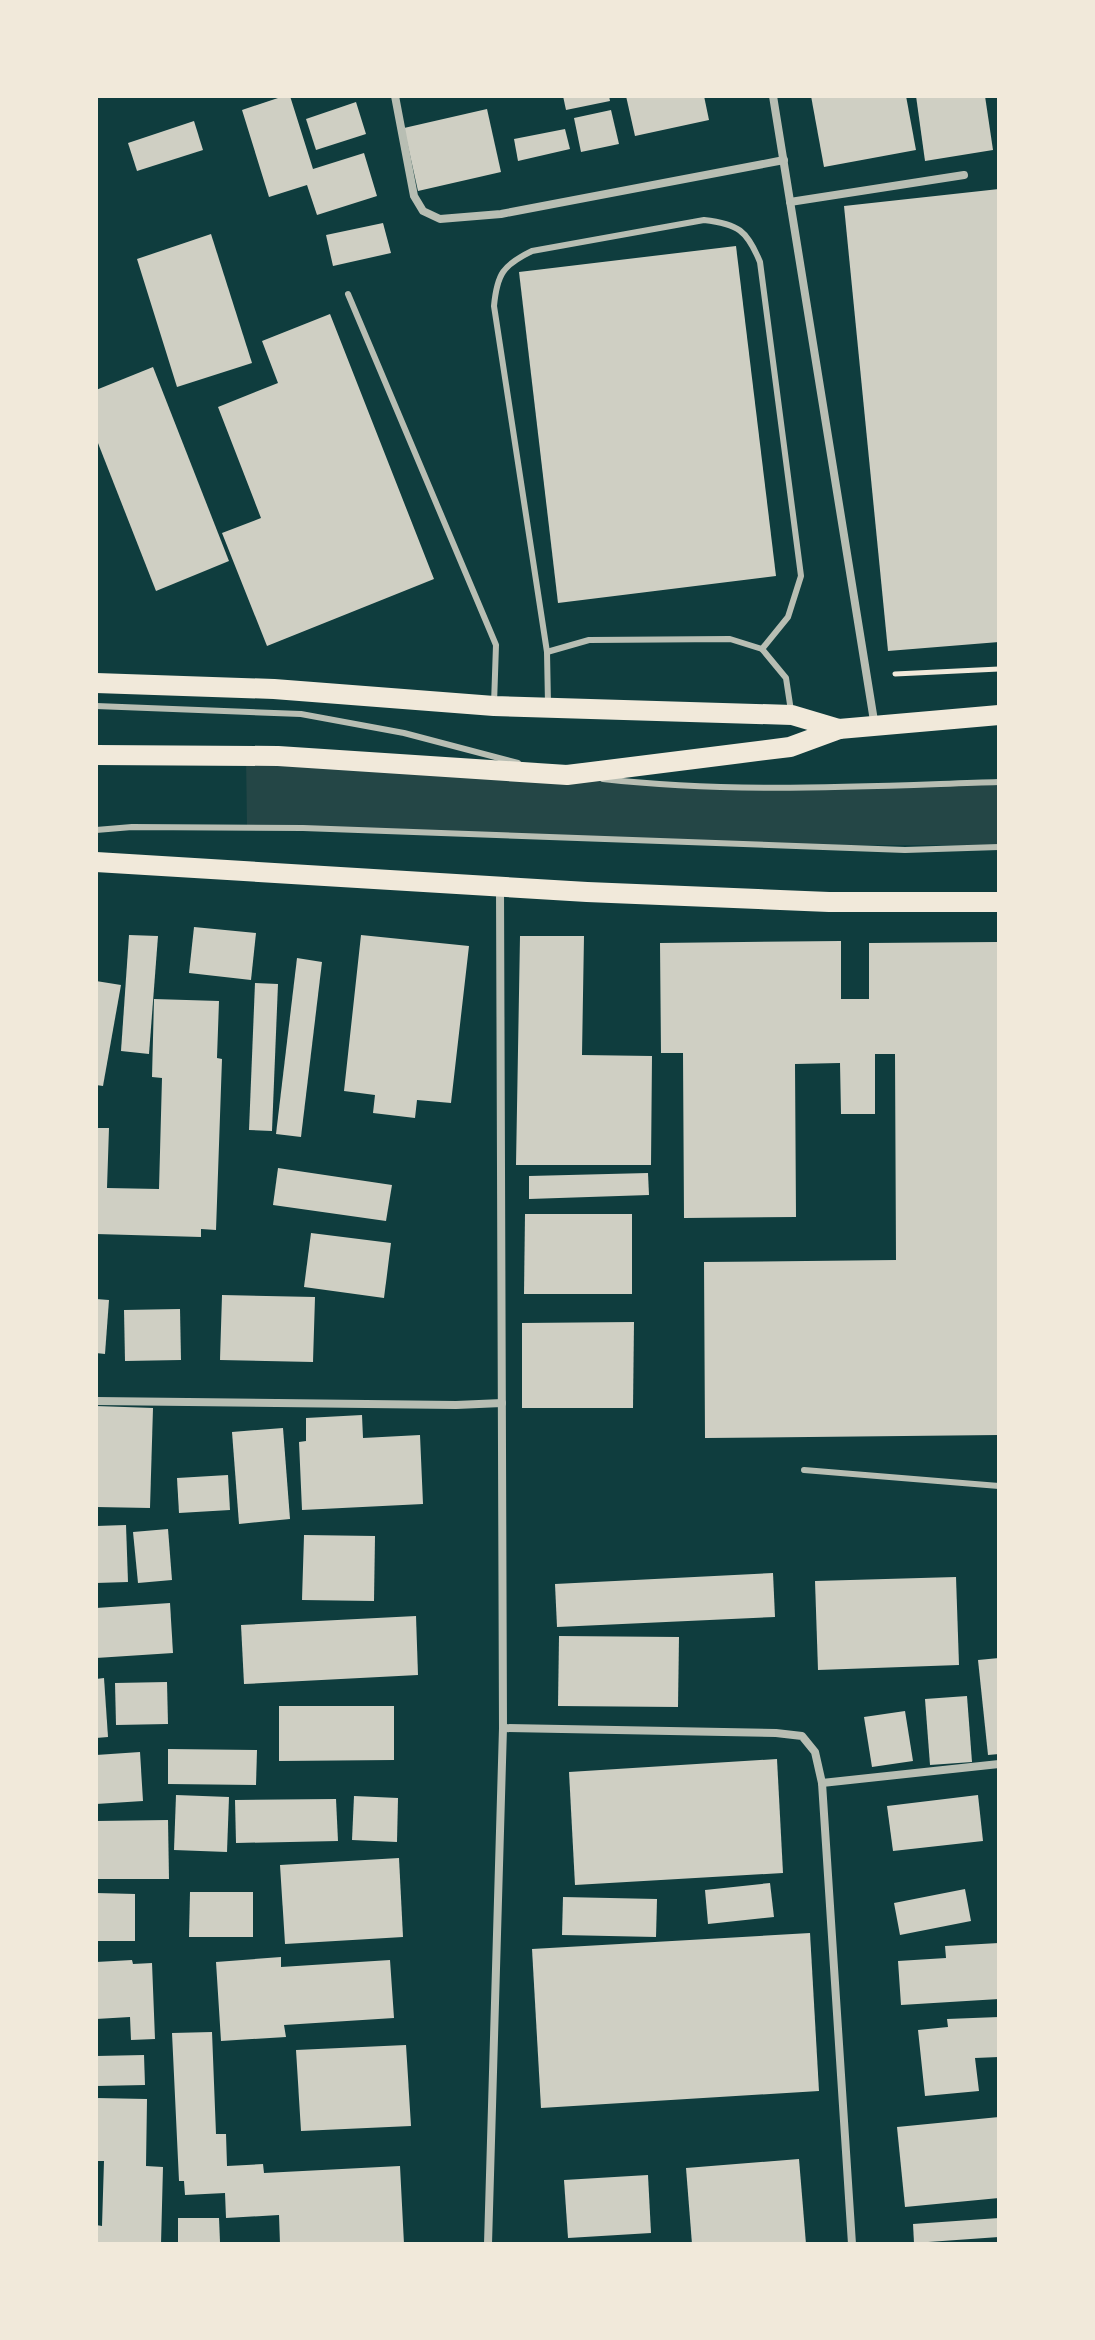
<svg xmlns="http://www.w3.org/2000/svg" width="1095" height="2340" viewBox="0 0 1095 2340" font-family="'IBM Plex Sans',sans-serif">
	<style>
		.green { fill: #244646 }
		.building { fill: #cfcfc3 }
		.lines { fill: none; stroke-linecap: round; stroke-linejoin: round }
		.path { stroke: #f1e9da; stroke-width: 5 }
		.service { stroke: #b8beb3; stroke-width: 6 }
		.minor { stroke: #b8beb3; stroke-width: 8 }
		.primary { stroke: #f1e9da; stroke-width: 20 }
	</style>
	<rect width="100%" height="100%" fill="#0f3d3e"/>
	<!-- green -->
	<path class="green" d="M246,755L779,789L999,782V845H773L247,827Z"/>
	<!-- building -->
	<g class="building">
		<path d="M284,96H290L313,169L364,153L377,196L317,215L307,185L269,197L242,110Z"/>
		<path d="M563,96H609L610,101L566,110Z"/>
		<path d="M626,96H704L709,120L635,136Z"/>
		<path d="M811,96H906L916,150L824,167Z"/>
		<path d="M916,96H985L993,150L925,161Z"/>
		<path d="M356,102L366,134L316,150L306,119Z"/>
		<path d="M487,109L501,172L418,191L404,128Z"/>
		<path d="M611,110L619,144L581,152L574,118Z"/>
		<path d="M194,121L203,150L137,171L128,143Z"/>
		<path d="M565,129L570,149L518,161L514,139Z"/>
		<path d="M999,189V642L888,651L844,206Z"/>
		<path d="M383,223L391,253L333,266L326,235Z"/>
		<path d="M211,234L252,363L177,387L137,259Z"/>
		<path d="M736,246L776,576L558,603L519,272Z"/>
		<path d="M330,314L434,579L267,646L222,533L261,518L218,407L278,383L262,341Z"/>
		<path d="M153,367L229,561L156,591L96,438V390Z"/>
		<path d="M194,927L256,933L251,980L189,973Z"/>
		<path d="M129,935L158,936L149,1054L121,1051Z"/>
		<path d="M361,935L469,946L451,1103L417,1100L415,1118L373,1113L375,1095L344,1091Z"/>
		<path d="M520,936H584L582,1055L652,1056L651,1165H516Z"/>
		<path d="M841,941V999H869V943L998,942L999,1435L705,1438L704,1262L896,1260L895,1054H875V1114H841L840,1063L795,1064L796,1217L684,1218L683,1053H661L660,943Z"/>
		<path d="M297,958L322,962L301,1137L276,1134Z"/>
		<path d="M96,981L121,985L103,1086L96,1085Z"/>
		<path d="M255,983L278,984L272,1131L249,1130Z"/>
		<path d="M154,999L219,1001L217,1058L222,1059L216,1230L201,1229V1237L96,1234V1128H109L107,1188L159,1189L162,1078L152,1077Z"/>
		<path d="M278,1168L392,1185L386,1221L273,1205Z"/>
		<path d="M648,1173L649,1195L529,1199V1176Z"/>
		<path d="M525,1214H632V1294H524Z"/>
		<path d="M311,1233L391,1243L384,1298L304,1287Z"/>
		<path d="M222,1295L315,1297L313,1362L220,1360Z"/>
		<path d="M96,1299L109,1300L105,1354L96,1353Z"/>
		<path d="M180,1309L181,1360L125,1361L124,1310Z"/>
		<path d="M634,1322L633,1408H522V1323Z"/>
		<path d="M96,1406L153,1408L150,1508L96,1507Z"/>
		<path d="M362,1415L363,1438L420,1435L423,1504L302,1510L299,1442L306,1441V1418Z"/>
		<path d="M283,1428L290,1519L239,1524L232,1432Z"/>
		<path d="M228,1475L230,1510L179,1513L177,1478Z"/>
		<path d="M126,1525L128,1582L96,1583V1526Z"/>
		<path d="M168,1529L172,1580L138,1583L133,1532Z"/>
		<path d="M304,1535L375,1536L374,1601L302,1600Z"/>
		<path d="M773,1573L775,1617L557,1627L555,1584Z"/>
		<path d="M956,1577L959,1665L818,1670L815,1581Z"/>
		<path d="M170,1603L173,1653L96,1658V1608Z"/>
		<path d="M416,1616L418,1675L244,1684L241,1625Z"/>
		<path d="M559,1636L679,1637L678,1707L558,1706Z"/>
		<path d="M999,1658V1754L988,1755L978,1660Z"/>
		<path d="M104,1678L108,1737L96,1738V1679Z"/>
		<path d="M167,1682L168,1724L116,1725L115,1683Z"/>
		<path d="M967,1696L972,1762L930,1765L925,1699Z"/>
		<path d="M279,1706H394V1760L279,1761Z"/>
		<path d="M905,1711L913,1761L872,1767L864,1717Z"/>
		<path d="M168,1749L257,1750L256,1785L168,1784Z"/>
		<path d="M140,1752L143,1801L96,1804V1755Z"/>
		<path d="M777,1759L783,1873L575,1885L569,1772Z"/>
		<path d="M176,1795L229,1797L227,1852L174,1850Z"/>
		<path d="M978,1795L983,1841L893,1851L887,1806Z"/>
		<path d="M354,1796L398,1798L397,1842L352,1840Z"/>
		<path d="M336,1799L338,1841L236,1843L235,1800Z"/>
		<path d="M168,1820L169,1879H96V1821Z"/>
		<path d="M399,1858L403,1937L285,1944L280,1865Z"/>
		<path d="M770,1883L774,1917L708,1924L705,1890Z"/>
		<path d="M965,1889L971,1921L900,1935L894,1903Z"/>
		<path d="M190,1892H253V1937H189Z"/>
		<path d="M96,1893L135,1894V1941H96Z"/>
		<path d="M563,1897L657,1899L656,1937L562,1935Z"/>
		<path d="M810,1933L819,2091L541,2108L532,1949Z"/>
		<path d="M999,1943V1999L901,2005L898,1961L946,1958L945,1946Z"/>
		<path d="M281,1957V1967L390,1960L394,2018L284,2025L286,2037L221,2041L216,1962Z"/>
		<path d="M132,1960L133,1964L152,1963L155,2039L131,2040L130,2017L96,2019V1962Z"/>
		<path d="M999,2017V2057L975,2058L979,2091L925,2096L918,2030L948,2027L947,2019Z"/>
		<path d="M212,2032L216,2134H226L227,2166L263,2164L264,2173L400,2166L404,2244H280L279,2215L226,2218L225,2193L185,2195L184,2181H179L172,2033Z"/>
		<path d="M406,2045L411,2126L301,2131L296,2050Z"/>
		<path d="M144,2055L145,2085L96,2086V2056Z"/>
		<path d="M96,2098L147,2099L146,2166L163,2167L161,2244H96V2225L102,2226L104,2161H96Z"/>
		<path d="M999,2117V2198L905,2207L897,2127Z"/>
		<path d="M799,2159L806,2244H692L686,2168Z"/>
		<path d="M648,2175L651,2233L568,2238L564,2180Z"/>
		<path d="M178,2218H219L220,2242H178Z"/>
		<path d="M999,2218V2237L914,2243L913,2224Z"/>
	</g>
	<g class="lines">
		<!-- path -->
		<path class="path" d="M895,674L999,669"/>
		<!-- service -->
		<g class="service">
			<path d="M348,294L496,645L494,704"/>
			<path d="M547,652L589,640L730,639L762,649L786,678L791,711"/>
			<path d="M548,704L547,652L494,306C497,274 503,265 532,251L704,220C738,224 747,230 760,262L801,576L788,617L762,649"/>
			<path d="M96,706L301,714L404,733L518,763"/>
			<path d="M603,779C735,794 867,786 999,782"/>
			<path d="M96,830L132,827L303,828L905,850L999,847"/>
			<path d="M804,1470L999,1486"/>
		</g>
		<!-- minor -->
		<g class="minor">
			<path d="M395,96L414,196L423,211L440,219L501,214L784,160"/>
			<path d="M773,96L875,727"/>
			<path d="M790,202L964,175"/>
			<path d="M96,1401L456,1405L502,1403"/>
			<path d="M503,1728L776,1733L802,1736L815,1752L822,1783L852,2244"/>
			<path d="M822,1783L999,1764"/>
			<path d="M488,2244L503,1728L500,888"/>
		</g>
		<!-- primary -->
		<g class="primary">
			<path d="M96,683L274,689L494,706L792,715L839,729L999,715"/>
			<path d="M96,755L278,756L567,775L790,747L839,729"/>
			<path d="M96,862L587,892L829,902H999"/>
		</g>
	</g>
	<!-- border -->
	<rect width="1095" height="2340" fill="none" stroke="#f1e9da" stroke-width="196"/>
</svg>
